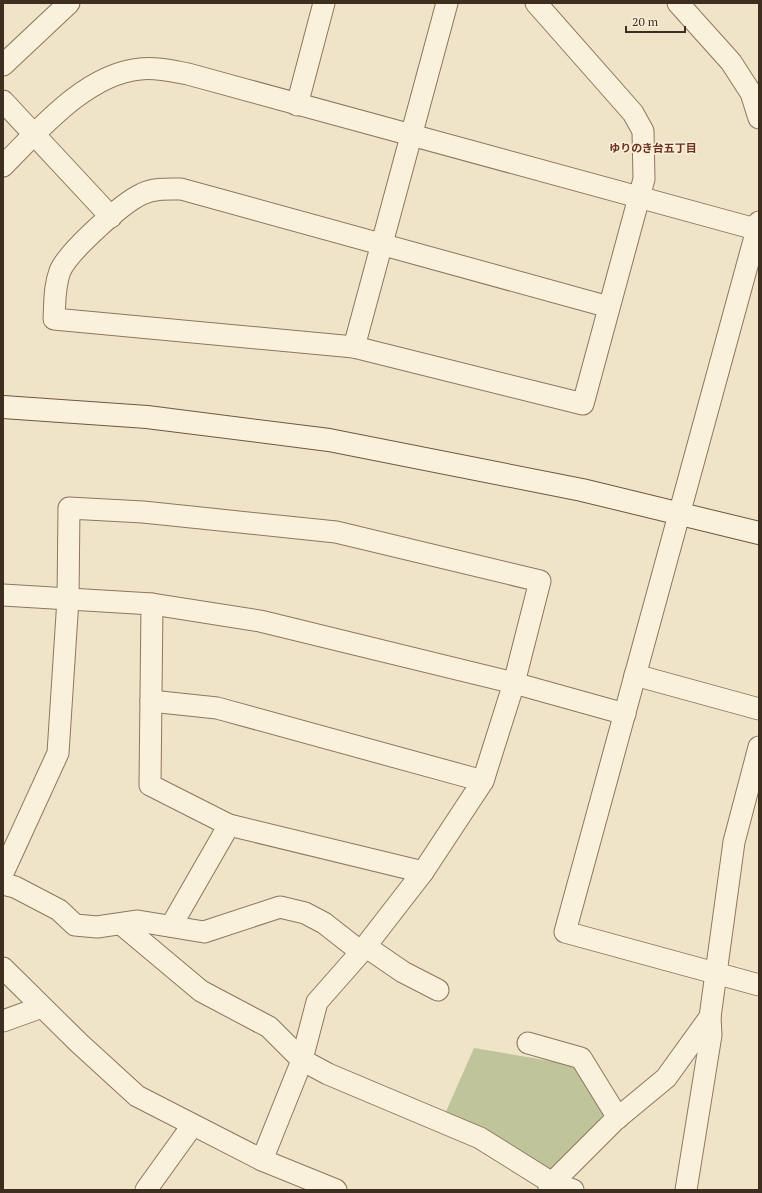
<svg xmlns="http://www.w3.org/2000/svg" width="762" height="1193" viewBox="0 0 762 1193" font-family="'PT Serif','Noto Sans JP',serif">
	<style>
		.cemetery { fill: #bfc49a }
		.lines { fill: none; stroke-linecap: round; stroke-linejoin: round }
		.street-casing { stroke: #8d765c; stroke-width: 23 }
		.secondary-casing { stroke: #6f573f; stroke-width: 24 }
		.street { stroke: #faf1dc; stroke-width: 21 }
		.secondary { stroke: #faf1dc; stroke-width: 22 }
		.labels { text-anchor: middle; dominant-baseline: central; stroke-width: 3.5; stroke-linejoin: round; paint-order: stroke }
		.neighbourhood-label { font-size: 11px; font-weight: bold; fill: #6b2e1e; stroke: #f7eed8 }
	</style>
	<rect width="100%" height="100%" fill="#f0e4c8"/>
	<!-- cemetery -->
	<path class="cemetery" d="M474,1048L574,1065L604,1114L551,1174L444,1116Z"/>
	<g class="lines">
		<!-- street casing -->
		<g class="street-casing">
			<g id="street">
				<path d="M536,3L633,113L643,131L644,179L583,404L354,347L54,319C55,303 54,287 60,271C68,252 122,203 142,194C154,188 168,189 181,189L609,307"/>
				<path d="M678,3L731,62L751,93L759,118"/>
				<path d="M3,65L69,3"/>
				<path d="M3,101L111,217"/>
				<path d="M297,105L324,3"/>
				<path d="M3,166C39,130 86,74 140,69C156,67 172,71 188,74L759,230"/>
				<path d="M759,222L565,932L759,985"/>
				<path d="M354,347L447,3"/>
				<path d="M3,595L152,604L260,621L514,683L625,714"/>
				<path d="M152,604L150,785L229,825L423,872"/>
				<path d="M635,675L759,709"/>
				<path d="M151,701L217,708L483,781"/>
				<path d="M3,873L58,753L68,599L69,508L143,512L336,532L540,581L514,683L483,781L423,872L361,952L317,1002L301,1063L262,1160"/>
				<path d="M3,884L15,887L59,910L75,925L97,927L138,921L204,932L280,907L305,913L324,923L361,952"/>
				<path d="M121,924L201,991L269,1027L302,1060L328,1074L480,1138L552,1183L614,1121L666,1078L710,1017"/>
				<path d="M171,926L229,825"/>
				<path d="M365,946L403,972L438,990"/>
				<path d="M3,968L79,1043L137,1096L262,1160L336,1190"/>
				<path d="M3,1021L42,1007"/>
				<path d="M528,1043L581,1058L618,1118"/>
				<path d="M146,1190L192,1126"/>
				<path d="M549,1190L552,1183L573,1190"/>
				<path d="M686,1190L711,1035L710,1017L734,842L759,747"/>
			</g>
		</g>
		<!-- secondary casing -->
		<g class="secondary-casing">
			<path id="secondary" d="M3,407L147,417L329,440L582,490L759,533"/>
		</g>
		<!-- street -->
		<use href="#street" class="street"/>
		<!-- secondary -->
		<use href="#secondary" class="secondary"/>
	</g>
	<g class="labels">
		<!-- neighbourhood labels -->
		<g class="neighbourhood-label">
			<text x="653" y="148">ゆりのき台五丁目</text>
		</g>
	</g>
	<!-- border -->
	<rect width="762" height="1193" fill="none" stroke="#3d2e20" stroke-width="8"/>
	<!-- scale -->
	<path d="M626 26v6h59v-6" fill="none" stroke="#3d2e20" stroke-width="2"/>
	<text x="632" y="26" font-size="12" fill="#3d2e20" stroke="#f7eed8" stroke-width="3" paint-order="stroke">20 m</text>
</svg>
